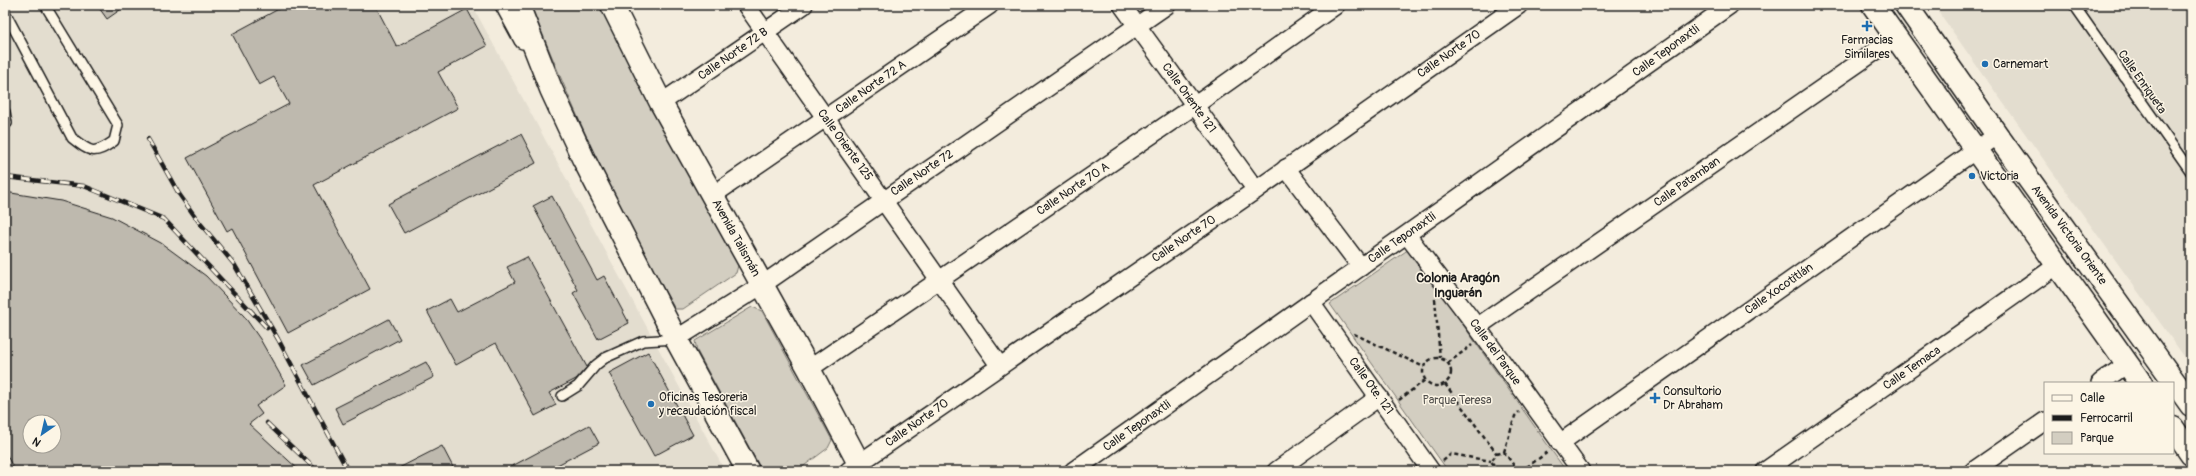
<svg xmlns="http://www.w3.org/2000/svg" width="2196" height="476" viewBox="0 0 2196 476" font-family="Pangolin,sans-serif">
	<style>
		.built { fill: #e3ddcf; fill-rule: evenodd }
		.green { fill: #d3cec1; stroke: #78756e }
		.building { fill: #beb9ae; stroke: #1c1c1c; fill-rule: evenodd }
		.lines { fill: none; stroke-linecap: round; stroke-linejoin: round }
		.service-casing { stroke: #1c1c1c; stroke-width: 12 }
		.minor-casing { stroke: #1c1c1c; stroke-width: 20 }
		.tertiary-casing { stroke: #1c1c1c; stroke-width: 25 }
		.primary-casing { stroke: #1c1c1c; stroke-width: 25 }
		.path { stroke: #1c1c1c; stroke-width: 2.5; stroke-dasharray: 4 3; stroke-linecap: butt }
		.service { stroke: #fcf5e5; stroke-width: 9 }
		.minor { stroke: #fcf5e5; stroke-width: 17 }
		.tertiary { stroke: #fcf5e5; stroke-width: 22 }
		.primary { stroke: #fcf5e5; stroke-width: 22 }
		.rail-casing { stroke: #1c1c1c; stroke-width: 4.5 }
		.rail { stroke: #fcf5e5; stroke-width: 3; stroke-dasharray: 9; stroke-linecap: butt }
		.poi-dot { fill: #1f6fb2; stroke: #fcf5e5; stroke-width: 1.5 }
		.labels { text-anchor: middle; dominant-baseline: central; stroke-width: 3; stroke-linejoin: round; paint-order: stroke }
		.poi-label { font-size: 12px; fill: #1c1c1c; stroke: #fcf5e5; text-anchor: start }
		.street-label { font-size: 12px; fill: #1c1c1c; stroke: #fcf5e5 }
		.park-label { font-size: 12px; fill: #53514e; stroke: #fcf5e5 }
		.neighbourhood-label { font-size: 13px; font-weight: bold; fill: #1c1c1c; stroke: #fcf5e5 }
	</style>
	<rect width="100%" height="100%" fill="#f3ecdd"/>
	<filter id="ink" filterUnits="userSpaceOnUse"><feTurbulence type="fractalNoise" baseFrequency=".025" numOctaves="2"/><feDisplacementMap in="SourceGraphic" scale="8" xChannelSelector="R" yChannelSelector="G"/><feConvolveMatrix kernelMatrix="1 2 1 2 8 2 1 2 1" color-interpolation-filters="sRGB"/></filter>
	<g filter="url(#ink)">
		<!-- built -->
		<g class="built">
			<path d="M5,5H472L725,471H5ZM30,422H54V446H30Z"/>
			<path d="M1934,5H2191V366L1974,62Z"/>
		</g>
		<!-- green -->
		<g class="green">
			<path d="M531,5H599L739,262L736,273L683,309H675C619,212 572,109 531,5Z"/>
			<path d="M1409,249L1428,275L1566,471H1448L1330,304Z"/>
			<path d="M752,307L762,311L832,440L828,448L797,471H762L697,351L695,341Z"/>
		</g>
		<!-- building -->
		<g class="building">
			<path d="M97,5H127L107,19Z"/>
			<path d="M286,5H375L397,47L467,9L487,46L438,72L458,108L314,185L370,289L288,333L232,228L227,231L187,158L289,104L274,77L259,85L232,34Z"/>
			<path d="M521,134L536,163L404,233L388,204Z"/>
			<path d="M5,192L61,201L112,217L161,243L206,276L244,316L260,339L286,385L256,406L262,414L249,424L300,471H15L5,452ZM30,422H54V446H30Z"/>
			<path d="M552,196L597,280L604,276L629,323L598,339L573,293L578,290L533,206Z"/>
			<path d="M527,257L587,367L576,379L549,393L556,405L535,416L496,343L456,365L427,311L450,299L457,312L515,282L507,267Z"/>
			<path d="M389,319L400,339L314,385L303,365Z"/>
			<path d="M648,352L693,435L654,456L609,373Z"/>
			<path d="M426,362L434,377L343,424L335,408Z"/>
			<path d="M589,425L599,443L546,471H503Z"/>
			<path d="M442,446L453,467L444,471H393Z"/>
		</g>
		<g class="lines">
			<!-- service casing -->
			<g class="service-casing">
				<g id="service">
					<path d="M2074,5L2191,172"/>
					<path d="M5,12L72,138C91,153 94,155 114,141L118,125L45,5"/>
					<path d="M5,112L7,123L5,124"/>
					<path d="M562,396L578,386L596,365L605,358L643,341L676,339"/>
				</g>
			</g>
			<!-- minor casing -->
			<g class="minor-casing">
				<g id="minor">
					<path d="M504,5L523,40"/>
					<path d="M746,5L999,365"/>
					<path d="M1122,5L1256,190"/>
					<path d="M661,103L804,5"/>
					<path d="M1286,168L1361,267"/>
					<path d="M713,195L990,5"/>
					<path d="M1407,235L1477,327L1581,471"/>
					<path d="M1311,302L1431,471"/>
					<path d="M1477,327L1896,37"/>
					<path d="M676,339L762,285L1167,5"/>
					<path d="M809,369L1194,106L1336,5"/>
					<path d="M2100,383L2127,364"/>
					<path d="M1560,443L1997,135"/>
					<path d="M848,471L1256,190L1519,5"/>
					<path d="M1073,471L1730,5"/>
					<path d="M1276,471L1379,397"/>
					<path d="M1765,471L2059,264"/>
					<path d="M1973,471L2045,421"/>
				</g>
			</g>
			<!-- tertiary casing -->
			<g class="tertiary-casing">
				<g id="tertiary">
					<path d="M1873,5L2141,383"/>
					<path d="M1906,5L1997,135L2191,405"/>
					<path d="M2173,428L2191,454"/>
				</g>
			</g>
			<!-- primary casing -->
			<g class="primary-casing">
				<g id="primary">
					<path d="M518,5L551,89L583,158L676,339L748,471"/>
					<path d="M612,5L661,103L809,369L863,471"/>
				</g>
			</g>
			<!-- path -->
			<g class="path">
				<path d="M1435,299L1440,358"/>
				<path d="M1354,334L1424,367"/>
				<circle cx="1437" cy="372" r="14"/>
				<path d="M1448,363L1472,345"/>
				<path d="M1445,384L1497,454"/>
				<path d="M1399,400L1425,380"/>
				<path d="M1504,452L1515,416L1519,412"/>
				<path d="M1443,461L1451,454L1491,461"/>
				<path d="M1498,471L1491,461L1497,454L1504,452L1518,471"/>
				<path d="M1521,471L1548,452"/>
			</g>
			<!-- service -->
			<use href="#service" class="service"/>
			<!-- minor -->
			<use href="#minor" class="minor"/>
			<!-- tertiary -->
			<use href="#tertiary" class="tertiary"/>
			<!-- primary -->
			<use href="#primary" class="primary"/>
			<!-- rail casing -->
			<g class="rail-casing">
				<g id="rail">
					<path d="M148,139L179,194L199,222L234,264L278,339L348,471"/>
					<path d="M5,177L84,186L164,219L267,328"/>
					<path d="M267,423L317,471"/>
				</g>
			</g>
			<!-- rail -->
			<use href="#rail" class="rail"/>
		</g>
	</g>
	<!-- markers -->
	<g class="poi-dot">
		<path d="M1865 20h4v4h4v4h-4v4h-4v-4h-4v-4h4z"/>
		<circle cx="1985" cy="64" r="4"/>
		<circle cx="1972" cy="176" r="4"/>
		<path d="M1653 392h4v4h4v4h-4v4h-4v-4h-4v-4h4z"/>
		<circle cx="651" cy="404" r="4"/>
	</g>
	<g class="labels">
		<!-- poi labels -->
		<g class="poi-label">
			<text x="1867" y="40" text-anchor="middle">Farmacias<tspan x="1867" dy="14">Similares</tspan></text>
			<text x="1993" y="64">Carnemart</text>
			<text x="1980" y="176">Victoria</text>
			<text x="1663" y="391">Consultorio<tspan x="1663" dy="14">Dr Abraham</tspan></text>
			<text x="659" y="397">Oficinas Tesoreria<tspan x="659" dy="14">y recaudación fiscal</tspan></text>
		</g>
		<!-- street labels -->
		<g class="street-label">
			<text transform="translate(1666 51) rotate(-36)">Calle Teponaxtli</text>
			<text transform="translate(733 54) rotate(-35)">Calle Norte 72 B</text>
			<text transform="translate(1449 54) rotate(-35)">Calle Norte 70</text>
			<text transform="translate(2142 82) rotate(55)">Calle Enriqueta</text>
			<text transform="translate(871 87) rotate(-35)">Calle Norte 72 A</text>
			<text transform="translate(1189 98) rotate(54)">Calle Oriente 121</text>
			<text transform="translate(845 145) rotate(54)">Calle Oriente 125</text>
			<text transform="translate(922 173) rotate(-34)">Calle Norte 72</text>
			<text transform="translate(1687 182) rotate(-35)">Calle Patamban</text>
			<text transform="translate(1073 189) rotate(-34)">Calle Norte 70 A</text>
			<text transform="translate(2069 235) rotate(54)">Avenida Victoria Oriente</text>
			<text transform="translate(736 238) rotate(61)">Avenida Talismán</text>
			<text transform="translate(1402 238) rotate(-35)">Calle Teponaxtli</text>
			<text transform="translate(1184 239) rotate(-34)">Calle Norte 70</text>
			<text transform="translate(1779 289) rotate(-35)">Calle Xocotitlán</text>
			<text transform="translate(1495 352) rotate(54)">Calle del Parque</text>
			<text transform="translate(1912 368) rotate(-35)">Calle Temaca</text>
			<text transform="translate(1371 386) rotate(54)">Calle Ote. 121</text>
			<text transform="translate(917 423) rotate(-35)">Calle Norte 70</text>
			<text transform="translate(1137 426) rotate(-35)">Calle Teponaxtli</text>
		</g>
		<!-- park labels -->
		<g class="park-label">
			<text x="1457" y="400">Parque Teresa</text>
		</g>
		<!-- neighbourhood labels -->
		<g class="neighbourhood-label">
			<text x="1458" y="278">Colonia Aragón<tspan x="1458" dy="15">Inguarán</tspan></text>
		</g>
	</g>
	<!-- margin -->
	<rect width="2196" height="476" fill="none" stroke="#fcf5e5" stroke-width="20"/>
	<rect x="10" y="10" width="2176" height="456" fill="none" stroke="#1c1c1c" stroke-width="1.5" filter="url(#ink)"/>
	<!-- legend -->
	<rect x="2044" y="382" width="130" height="72" fill="#fcf5e5" stroke="#a29e95"/>
	<rect x="2052" y="395" width="20" height="6" fill="#fcf5e5" stroke="#a29e95"/>
	<text x="2080" y="402" font-size="12" fill="#1c1c1c">Calle</text>
	<rect x="2052" y="415" width="20" height="6" fill="#1c1c1c" stroke="#a29e95"/>
	<text x="2080" y="422" font-size="12" fill="#1c1c1c">Ferrocarril</text>
	<rect x="2052" y="432" width="20" height="12" fill="#d3cec1" stroke="#a29e95"/>
	<text x="2080" y="442" font-size="12" fill="#1c1c1c">Parque</text>
	<!-- north arrow -->
	<g transform="translate(42 434) rotate(214)"><circle r="19" fill="#fcf5e5" stroke="#a29e95"/>
	<path d="M0-3L7 15L0 10L-7 15Z" fill="#1f6fb2"/>
	<text y="-6" font-size="11" font-weight="bold" text-anchor="middle" fill="#1c1c1c">N</text>
	</g>
</svg>
